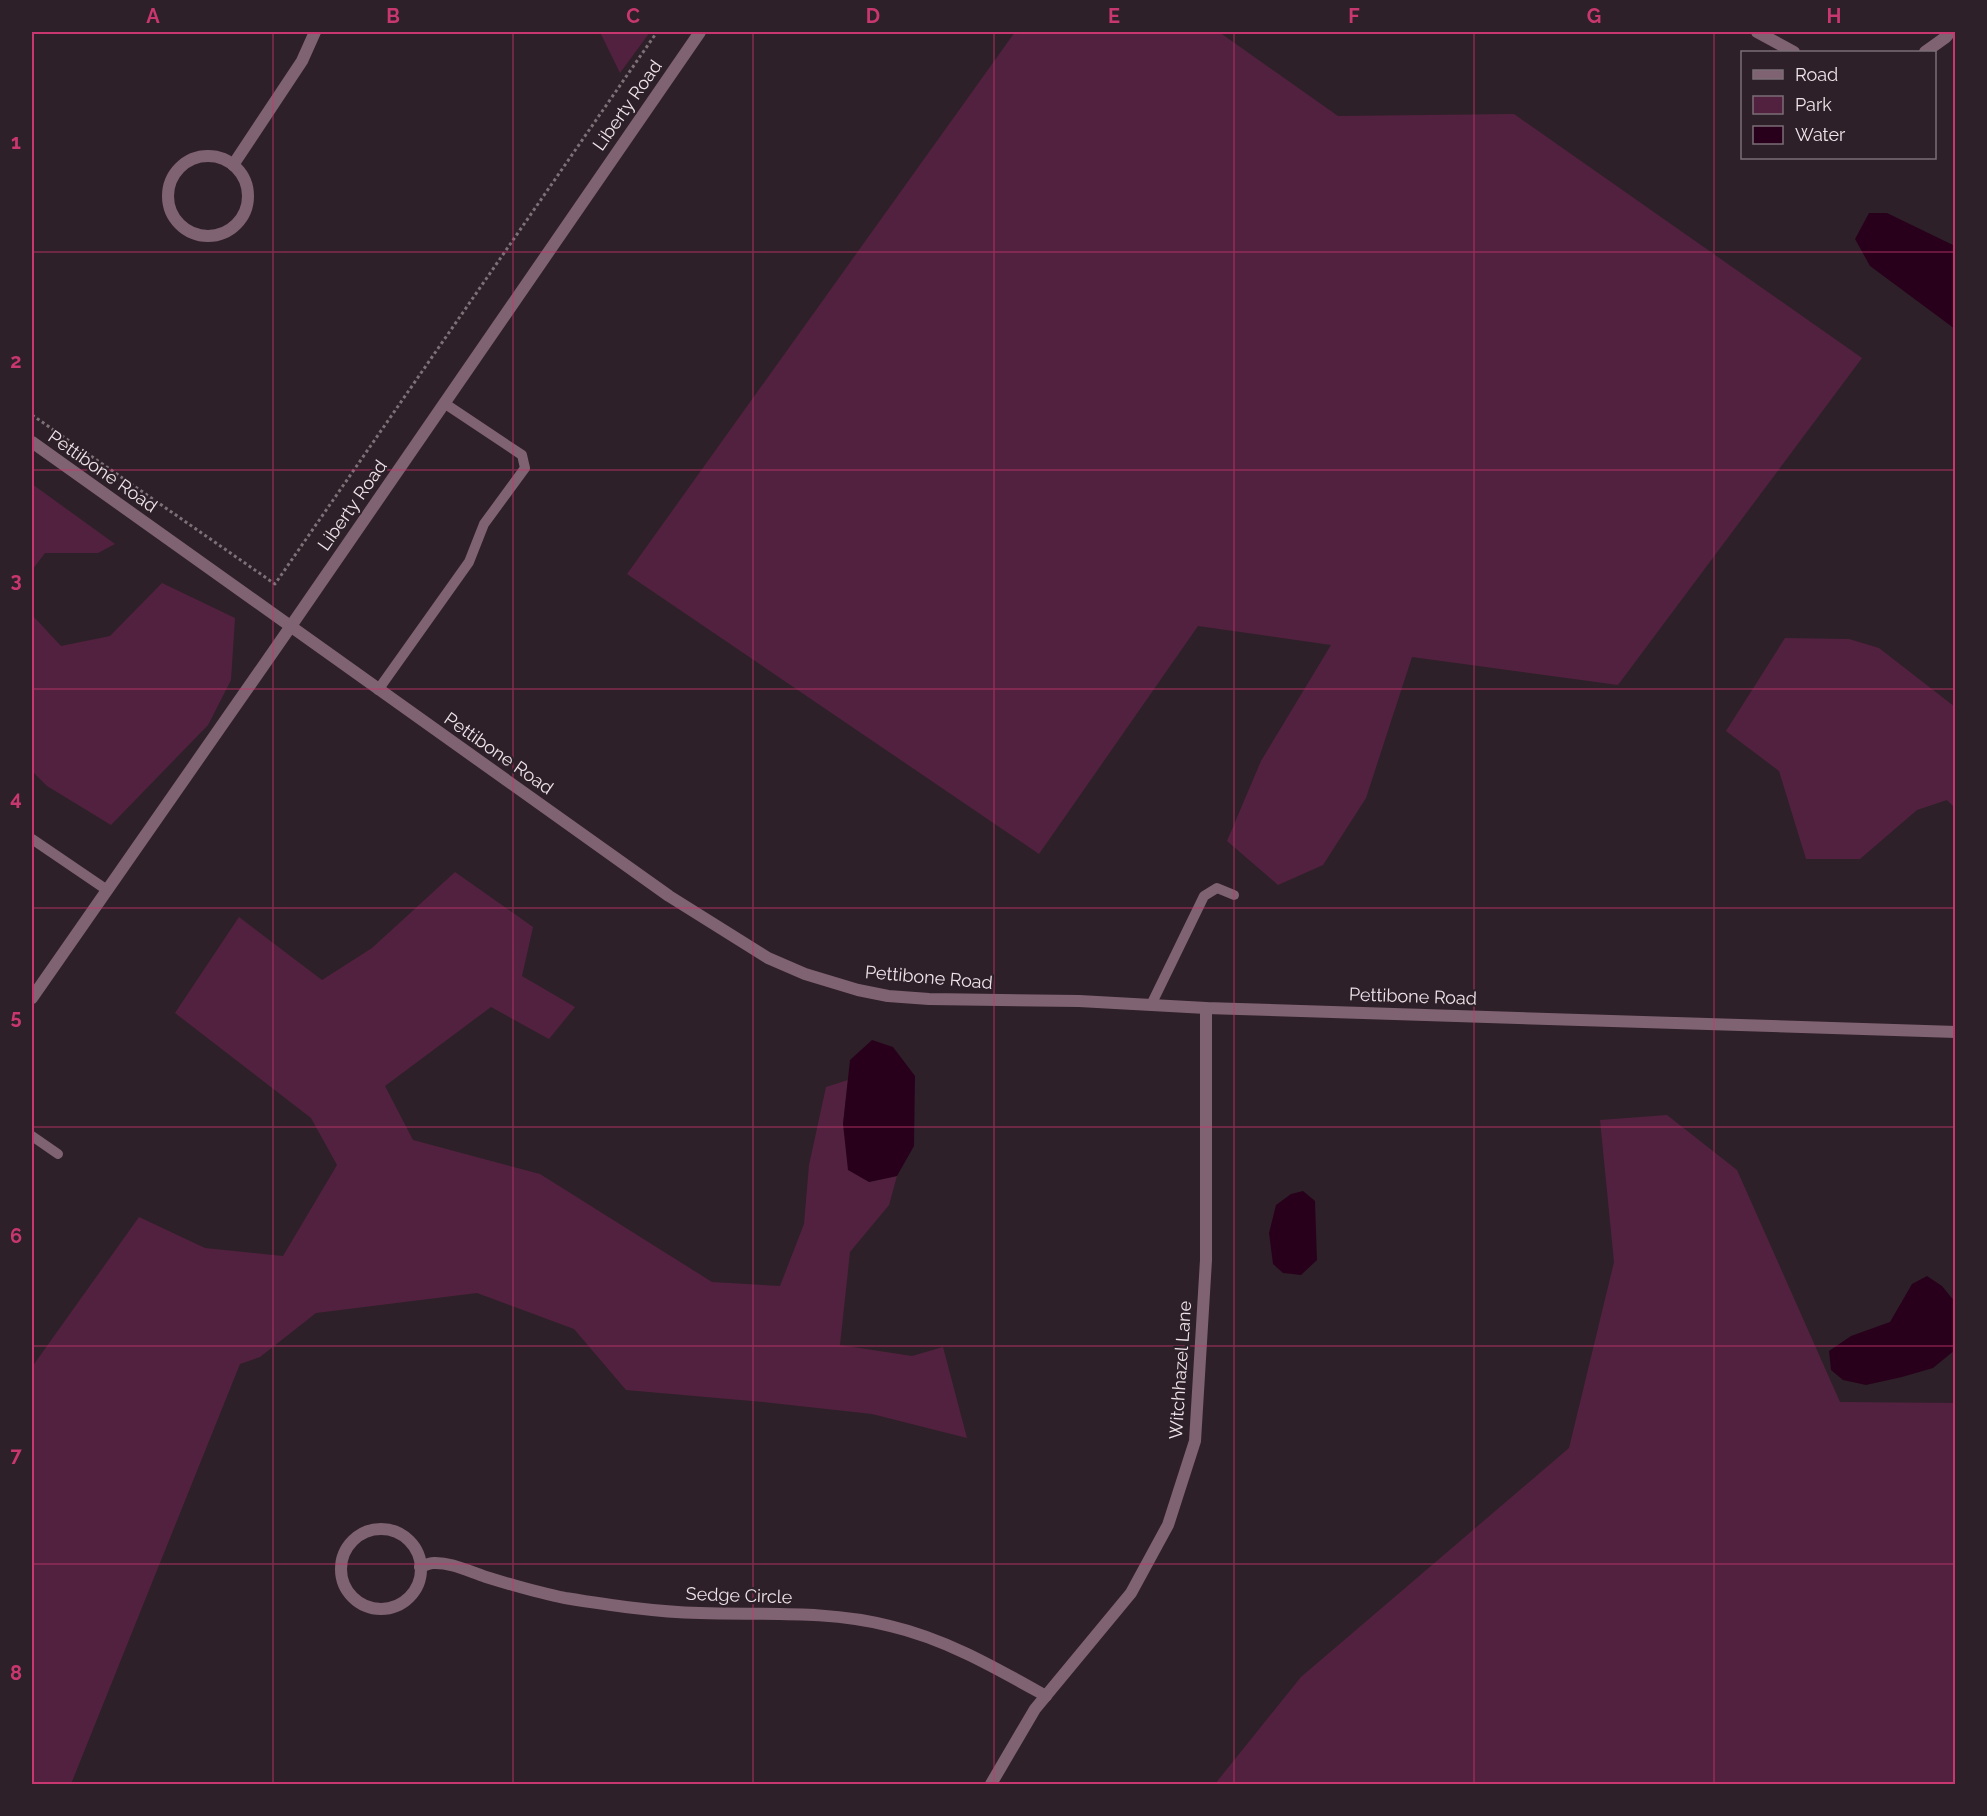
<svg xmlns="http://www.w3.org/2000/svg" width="1987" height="1816" viewBox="0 0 1987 1816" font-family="Raleway,sans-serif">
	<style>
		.green { fill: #52213f }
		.water { fill: #28001b }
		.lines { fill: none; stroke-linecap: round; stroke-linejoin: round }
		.path { stroke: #7d7077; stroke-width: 3; stroke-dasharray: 3 3; stroke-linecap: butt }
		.service { stroke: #806373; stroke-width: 10 }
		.minor { stroke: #806373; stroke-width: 12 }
		.tertiary { stroke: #806373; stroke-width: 12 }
		.grid { fill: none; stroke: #c93770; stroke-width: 1.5; stroke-opacity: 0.55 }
		.labels { text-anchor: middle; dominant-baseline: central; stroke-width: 4.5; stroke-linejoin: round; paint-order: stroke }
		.street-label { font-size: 18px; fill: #eee4e9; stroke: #2e2028 }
		.neatline { fill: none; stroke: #c93770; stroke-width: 2 }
		.grid-label { font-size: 20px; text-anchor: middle; font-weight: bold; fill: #c93770 }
	</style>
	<rect width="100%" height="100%" fill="#2e2028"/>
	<!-- green -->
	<g class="green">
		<path d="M600,32H650L620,73Z"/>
		<path d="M1015,32H1219L1338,116L1514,114L1862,358L1618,685L1412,657L1366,798L1323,865L1278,885L1227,841L1261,761L1331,645L1198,626L1039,854L627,574Z"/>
		<path d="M32,484L115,544L98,553H45L32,570Z"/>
		<path d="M162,583L235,618L231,680L208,725L111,825L47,786L32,771V615L61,646L110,636Z"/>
		<path d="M1785,638L1849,639L1879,648L1955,707V808L1947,800L1917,810L1860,859H1806L1779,771L1726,731Z"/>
		<path d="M455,872L533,927L522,976L575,1007L549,1039L491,1007L385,1086L413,1140L540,1174L712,1282L780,1286L804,1224L809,1165L826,1087L848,1080L843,1124L869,1182L897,1176L889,1205L850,1252L840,1345L912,1356L943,1347L967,1438L872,1414L763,1402L626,1390L574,1329L477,1293L316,1313L260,1357L240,1364L71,1784H32V1367L139,1217L205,1248L283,1256L337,1165L311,1118L175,1013L239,917L322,980L372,948Z"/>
		<path d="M1667,1115L1737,1170L1840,1402L1955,1403V1784H1215L1301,1677L1569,1448L1614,1262L1600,1120Z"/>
	</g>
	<!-- water -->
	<g class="water">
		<path d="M1869,213H1887L1955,246V329L1870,266L1855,239Z"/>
		<path d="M872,1040L893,1047L915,1076L914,1146L897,1176L869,1182L848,1170L843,1124L850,1060Z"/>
		<path d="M1303,1191L1315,1201L1317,1260L1301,1275L1283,1273L1273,1264L1269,1233L1276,1205L1291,1194Z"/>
		<path d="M1927,1276L1942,1286L1955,1302V1350L1933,1368L1902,1377L1866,1385L1843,1380L1831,1370L1829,1351L1851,1336L1890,1322L1912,1284Z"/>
	</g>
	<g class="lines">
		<!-- path -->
		<path class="path" d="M32,415L275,584L657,32"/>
		<!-- service -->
		<g class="service">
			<path d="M378,690L469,562L484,524L525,468L522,455L444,403"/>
			<path d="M32,839L107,890"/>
			<path d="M1151,1005L1204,896L1217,888L1234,895"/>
			<path d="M32,1136L58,1154"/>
		</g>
		<!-- minor -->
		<g class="minor">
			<path d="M1757,32L1794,52"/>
			<path d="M1925,52L1946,37L1950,32"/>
			<circle cx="208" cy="196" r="40"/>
			<path d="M233,165L302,61L315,32"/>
			<circle cx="381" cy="1569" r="40"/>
			<path d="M420,1567C424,1566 429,1563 433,1563C451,1562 470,1572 486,1577C512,1585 538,1593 565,1598C609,1605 655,1612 700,1613C763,1615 828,1610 890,1626C946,1639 996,1668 1046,1696"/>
			<path d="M991,1784L1035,1709L1131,1593L1168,1525L1195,1441L1206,1260V1008"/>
		</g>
		<!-- tertiary -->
		<g class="tertiary">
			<path d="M32,442L669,896L768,958L805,974L858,990L888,996L929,999L1079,1001L1206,1008L1956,1032"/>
			<path d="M32,998L291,626L700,32"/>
		</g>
	</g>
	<!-- grid -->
	<path class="grid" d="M273,32V1784M513,32V1784M753,32V1784M994,32V1784M1234,32V1784M1474,32V1784M1714,32V1784M32,252H1956M32,470H1956M32,689H1956M32,908H1956M32,1127H1956M32,1346H1956M32,1564H1956"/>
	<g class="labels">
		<!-- street labels -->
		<g class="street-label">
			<text transform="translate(627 105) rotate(-55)">Liberty Road</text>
			<text transform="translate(103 471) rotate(35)">Pettibone Road</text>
			<text transform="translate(352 505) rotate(-55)">Liberty Road</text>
			<text transform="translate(499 753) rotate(35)">Pettibone Road</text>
			<text transform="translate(929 977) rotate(5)">Pettibone Road</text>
			<text transform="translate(1413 996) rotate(2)">Pettibone Road</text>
			<text transform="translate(1180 1370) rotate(-86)">Witchhazel Lane</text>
			<text transform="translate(739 1595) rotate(2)">Sedge Circle</text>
		</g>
	</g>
	<!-- border -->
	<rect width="1987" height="1816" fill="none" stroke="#2e2028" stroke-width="66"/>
	<!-- legend -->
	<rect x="1741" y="51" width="195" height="108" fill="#2e2028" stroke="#7b6e75" stroke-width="1.5"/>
	<rect x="1753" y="70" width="30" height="9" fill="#806373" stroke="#7b6e75" stroke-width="1.5"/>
	<text x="1795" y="81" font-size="18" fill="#eee4e9">Road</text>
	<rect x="1753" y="96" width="30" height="18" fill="#52213f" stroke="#7b6e75" stroke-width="1.5"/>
	<text x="1795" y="111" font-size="18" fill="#eee4e9">Park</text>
	<rect x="1753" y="126" width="30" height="18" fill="#28001b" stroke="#7b6e75" stroke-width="1.5"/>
	<text x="1795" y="141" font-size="18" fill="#eee4e9">Water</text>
	<rect x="33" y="33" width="1921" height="1750" class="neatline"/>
	<g class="grid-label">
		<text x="153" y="23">A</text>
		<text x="393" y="23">B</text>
		<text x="633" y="23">C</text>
		<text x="873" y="23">D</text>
		<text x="1114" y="23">E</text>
		<text x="1354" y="23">F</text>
		<text x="1594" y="23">G</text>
		<text x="1834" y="23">H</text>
		<text x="16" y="149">1</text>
		<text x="16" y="368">2</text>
		<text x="16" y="587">3</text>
		<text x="16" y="805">4</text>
		<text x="16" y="1024">5</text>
		<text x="16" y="1243">6</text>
		<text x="16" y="1462">7</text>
		<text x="16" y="1680">8</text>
	</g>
</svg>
